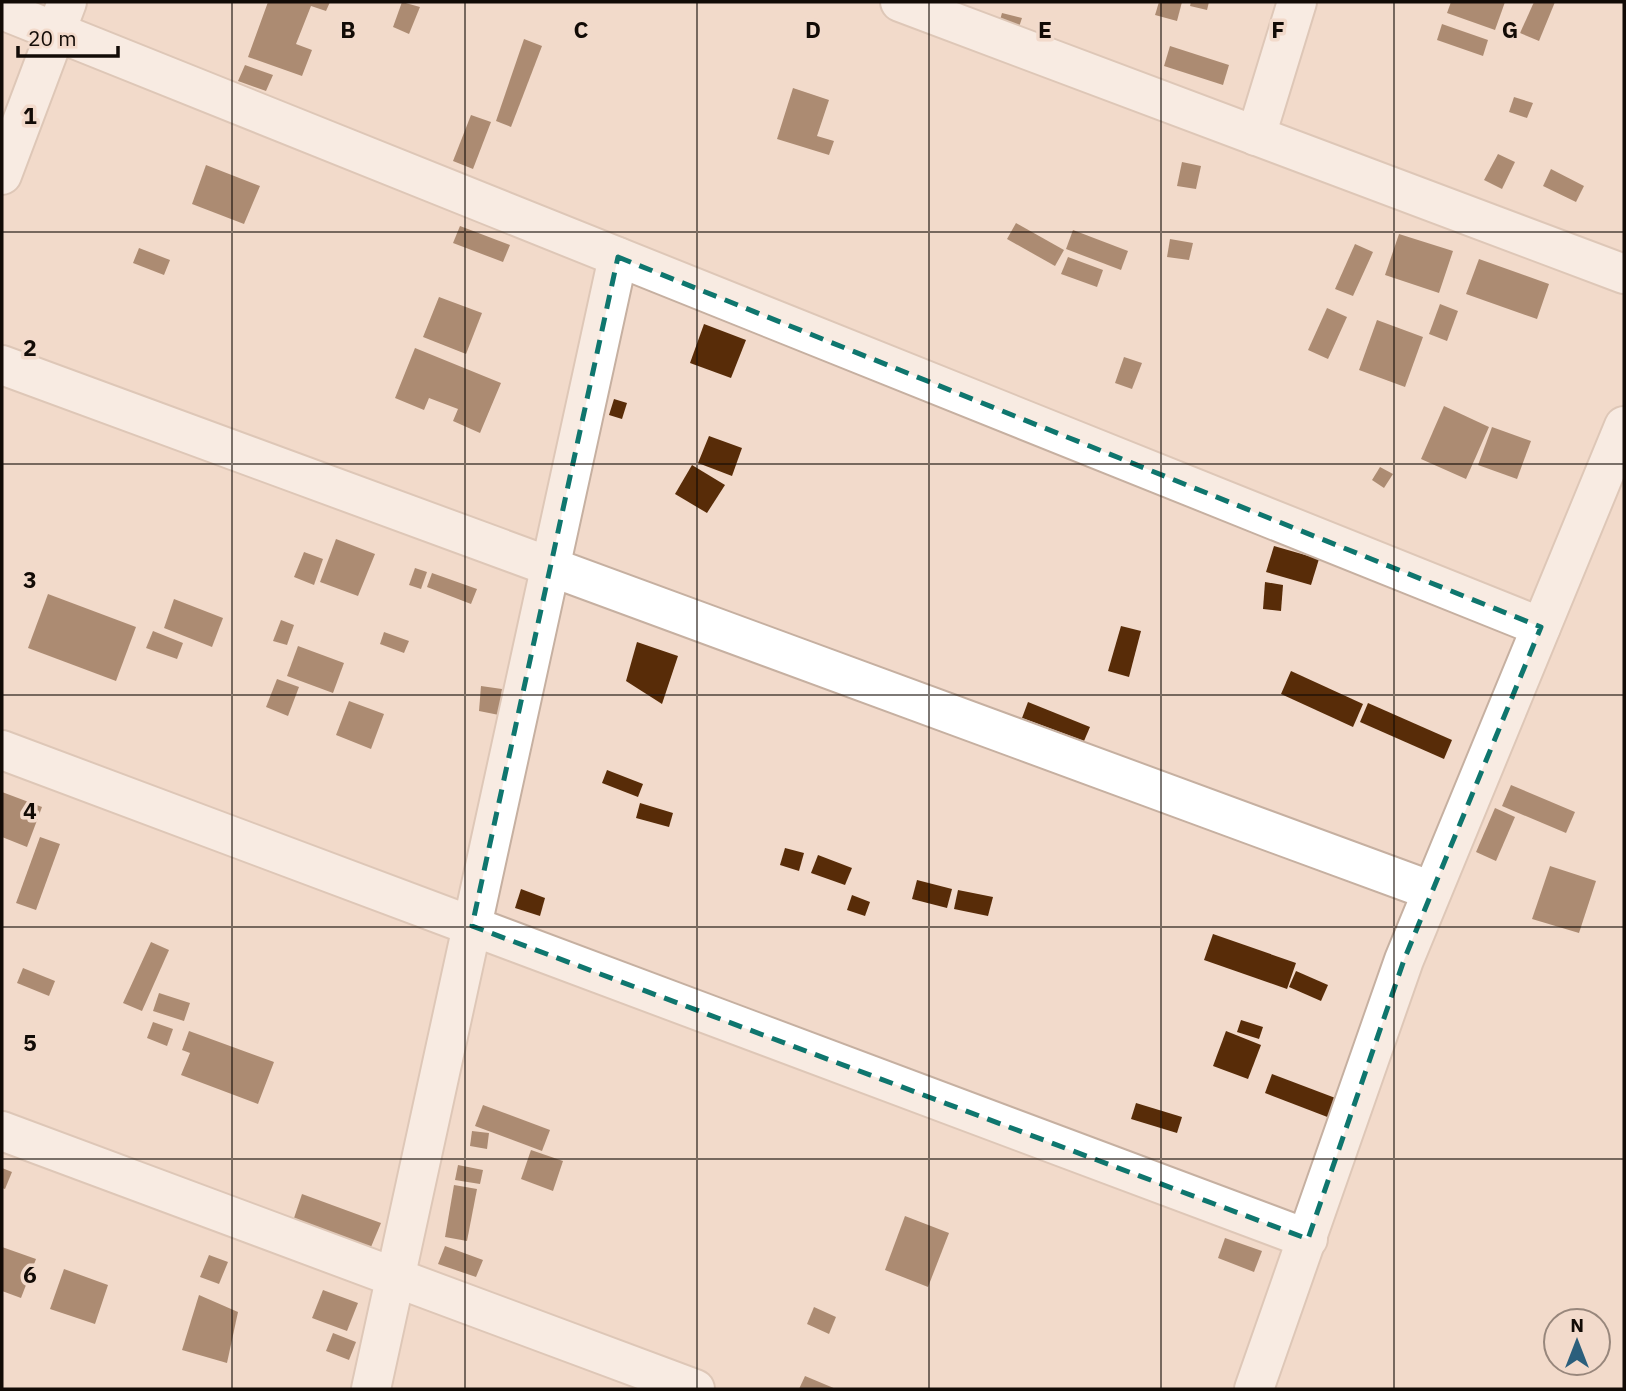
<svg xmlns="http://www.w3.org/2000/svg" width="1626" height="1391" viewBox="0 0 1626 1391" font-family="'IBM Plex Sans',sans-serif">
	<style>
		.building { fill: #582c08 }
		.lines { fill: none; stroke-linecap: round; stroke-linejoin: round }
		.minor-casing { stroke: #c6b0a1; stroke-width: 42 }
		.minor { stroke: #fff; stroke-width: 38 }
		.marked { fill: none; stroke: #0f766e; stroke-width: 5; stroke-dasharray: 14 9; stroke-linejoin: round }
		.grid { fill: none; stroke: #120b06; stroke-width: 2; stroke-opacity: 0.55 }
		.grid-label { font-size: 23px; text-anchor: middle; font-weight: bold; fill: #120b06; stroke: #f2dacb; stroke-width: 7; stroke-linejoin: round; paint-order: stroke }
	</style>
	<rect width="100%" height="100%" fill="#f2dacb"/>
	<!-- building -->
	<g class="building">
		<path d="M268,2H330L326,11L311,6L296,44L312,50L302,76L248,57Z"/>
		<path d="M402,2L420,7L409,34L393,27Z"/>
		<path d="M1159,2H1182L1177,21L1155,15Z"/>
		<path d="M1191,2H1209L1207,10L1190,6Z"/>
		<path d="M1451,2H1505L1495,30L1447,13Z"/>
		<path d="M1534,2H1555L1539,41L1520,33Z"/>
		<path d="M1002,13L1022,18L1017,33L998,27Z"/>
		<path d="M1442,24L1488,40L1483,56L1437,40Z"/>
		<path d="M524,39L542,46L511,127L496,121Z"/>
		<path d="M1170,46L1229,65L1223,85L1164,66Z"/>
		<path d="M245,65L273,75L266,91L238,81Z"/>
		<path d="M793,88L829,100L817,136L834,141L829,155L777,139Z"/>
		<path d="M1514,97L1533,103L1527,118L1509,112Z"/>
		<path d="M471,115L491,122L473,169L453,161Z"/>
		<path d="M1498,154L1515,162L1502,189L1484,180Z"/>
		<path d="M1182,162L1201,166L1196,189L1177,186Z"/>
		<path d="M206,165L260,186L244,224L192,204Z"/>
		<path d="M1551,169L1584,186L1576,202L1543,186Z"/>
		<path d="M1016,223L1064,250L1055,266L1007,239Z"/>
		<path d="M460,226L510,245L503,262L453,243Z"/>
		<path d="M1073,230L1128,251L1121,270L1066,249Z"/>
		<path d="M1399,234L1453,251L1439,293L1385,275Z"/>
		<path d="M1170,239L1193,243L1189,260L1167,257Z"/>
		<path d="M1355,244L1373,252L1353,296L1335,289Z"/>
		<path d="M139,248L170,260L164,275L133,263Z"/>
		<path d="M1068,257L1103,270L1097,287L1061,274Z"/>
		<path d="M1479,259L1549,284L1537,319L1466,294Z"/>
		<path d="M439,297L482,313L466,354L423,337Z"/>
		<path d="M1440,304L1458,311L1447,341L1429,334Z"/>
		<path d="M1327,308L1347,317L1328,359L1308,350Z"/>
		<path d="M1377,320L1423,337L1405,387L1359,370Z"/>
		<path d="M704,324L746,340L731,378L690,363Z"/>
		<path d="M415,348L501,383L480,433L453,421L458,409L429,398L424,410L395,398Z"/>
		<path d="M1124,357L1142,363L1132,389L1115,383Z"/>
		<path d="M614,399L627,403L622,419L609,415Z"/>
		<path d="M1444,406L1489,427L1466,479L1421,459Z"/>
		<path d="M1492,427L1531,441L1517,479L1478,465Z"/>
		<path d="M709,436L742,448L732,476L698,463Z"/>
		<path d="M692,465L725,485L707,513L675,494Z"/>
		<path d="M1380,467L1393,474L1384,488L1372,480Z"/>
		<path d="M336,539L375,554L358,596L320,582Z"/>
		<path d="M1274,546L1319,559L1311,585L1266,572Z"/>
		<path d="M304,552L323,559L314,585L294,577Z"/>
		<path d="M415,568L427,572L421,589L409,585Z"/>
		<path d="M432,573L477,589L471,604L427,587Z"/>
		<path d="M1265,582L1283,585L1281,611L1263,609Z"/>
		<path d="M48,594L136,627L116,681L28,648Z"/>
		<path d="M174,599L223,618L212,647L164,628Z"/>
		<path d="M281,620L294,625L287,645L273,641Z"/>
		<path d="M1121,626L1141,631L1129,677L1108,671Z"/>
		<path d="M153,631L183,643L177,659L146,648Z"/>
		<path d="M384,632L409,641L404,653L380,644Z"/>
		<path d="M637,642L678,656L662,704L626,681Z"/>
		<path d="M298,646L344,663L333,693L287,676Z"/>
		<path d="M1291,671L1363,704L1353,727L1281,694Z"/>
		<path d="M277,679L299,687L288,716L266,707Z"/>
		<path d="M481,686L502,689L499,715L479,711Z"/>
		<path d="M349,701L384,714L371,749L336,735Z"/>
		<path d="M1028,702L1090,727L1084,741L1022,718Z"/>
		<path d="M1368,703L1452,740L1444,759L1360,722Z"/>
		<path d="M607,770L643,784L638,797L602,783Z"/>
		<path d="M1511,785L1575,812L1566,833L1502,806Z"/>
		<path d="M2,792L42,807L27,847L2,837Z"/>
		<path d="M640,803L673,813L669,827L636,818Z"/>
		<path d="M1495,808L1515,817L1496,861L1476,852Z"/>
		<path d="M40,837L60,844L36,910L16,903Z"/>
		<path d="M785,848L804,853L799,871L780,865Z"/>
		<path d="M818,855L852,868L845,885L811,873Z"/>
		<path d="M1550,866L1596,881L1579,933L1532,919Z"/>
		<path d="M917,880L952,889L947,908L912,899Z"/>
		<path d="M521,889L545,898L540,916L515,908Z"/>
		<path d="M958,890L993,897L988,916L954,909Z"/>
		<path d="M852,895L870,902L865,916L847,910Z"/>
		<path d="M1213,934L1296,963L1287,989L1204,960Z"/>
		<path d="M151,942L169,950L142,1011L123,1003Z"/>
		<path d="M23,968L55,981L49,996L17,983Z"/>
		<path d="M1296,971L1328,985L1321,1001L1289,987Z"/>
		<path d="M159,993L190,1003L184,1021L153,1011Z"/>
		<path d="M1241,1020L1263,1027L1259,1039L1237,1032Z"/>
		<path d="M153,1022L173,1029L167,1046L147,1038Z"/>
		<path d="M189,1031L274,1062L258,1104L181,1075L190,1053L182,1050Z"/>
		<path d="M1226,1031L1261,1045L1248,1079L1213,1066Z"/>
		<path d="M1272,1074L1338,1099L1330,1118L1265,1093Z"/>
		<path d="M1136,1103L1182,1117L1177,1133L1131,1119Z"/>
		<path d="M483,1105L550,1130L542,1151L475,1126Z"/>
		<path d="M472,1131L489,1133L487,1149L470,1146Z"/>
		<path d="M531,1150L563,1161L553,1191L521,1179Z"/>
		<path d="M458,1165L483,1170L480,1184L455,1180Z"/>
		<path d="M2,1168L12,1172L5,1189L2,1188Z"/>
		<path d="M454,1185L477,1189L467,1241L445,1237Z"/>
		<path d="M302,1194L381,1223L371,1247L294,1218Z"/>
		<path d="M905,1216L949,1233L928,1287L885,1270Z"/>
		<path d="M1225,1238L1262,1251L1254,1272L1218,1258Z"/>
		<path d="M445,1246L483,1260L476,1277L438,1264Z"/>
		<path d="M2,1247L36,1259L21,1298L2,1291Z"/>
		<path d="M209,1255L228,1262L219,1284L200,1277Z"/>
		<path d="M64,1269L108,1285L95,1324L50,1309Z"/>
		<path d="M323,1290L358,1303L347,1331L312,1318Z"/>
		<path d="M199,1295L238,1312L227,1363L182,1350Z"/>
		<path d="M814,1307L836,1317L829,1334L807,1324Z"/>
		<path d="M333,1333L356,1342L349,1360L326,1351Z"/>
		<path d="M805,1376L836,1389H799Z"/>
	</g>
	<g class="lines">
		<!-- minor casing -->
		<g class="minor-casing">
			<g id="minor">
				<path d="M900,2L1624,274"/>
				<path d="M2,10L1541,627"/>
				<path d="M1256,136L1297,2"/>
				<path d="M2,175L67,2"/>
				<path d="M2,365L1432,891"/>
				<path d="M2,750L1308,1239"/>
				<path d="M2,1131L695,1389"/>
				<path d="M371,1389L618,257"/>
				<path d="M1254,1389L1404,960L1624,426"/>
			</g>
		</g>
		<!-- minor -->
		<use href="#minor" class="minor"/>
	</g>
	<!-- marked area -->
	<path d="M0 0H1626V1391H0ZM618,257L1541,627L1404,960L1308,1239L472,926Z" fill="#f2dacb" fill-opacity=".55" fill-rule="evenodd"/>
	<path class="marked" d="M618,257L1541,627L1404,960L1308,1239L472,926Z"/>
	<!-- grid -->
	<path class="grid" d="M232,2V1389M465,2V1389M697,2V1389M929,2V1389M1161,2V1389M1394,2V1389M2,232H1624M2,464H1624M2,695H1624M2,927H1624M2,1159H1624"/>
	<g class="grid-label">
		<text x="348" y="38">B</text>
		<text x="581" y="38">C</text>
		<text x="813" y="38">D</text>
		<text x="1045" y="38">E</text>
		<text x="1278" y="38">F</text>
		<text x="1510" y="38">G</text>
		<text x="30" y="124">1</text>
		<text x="30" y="356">2</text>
		<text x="30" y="588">3</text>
		<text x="30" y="819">4</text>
		<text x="30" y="1051">5</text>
		<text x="30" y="1283">6</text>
	</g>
	<!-- border -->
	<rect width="1626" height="1391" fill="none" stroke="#120b06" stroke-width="7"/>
	<!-- north arrow -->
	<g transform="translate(1577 1342)"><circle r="33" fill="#f2dacb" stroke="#98877c" stroke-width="2"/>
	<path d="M0-5L12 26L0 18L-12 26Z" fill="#2b5f7c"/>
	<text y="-10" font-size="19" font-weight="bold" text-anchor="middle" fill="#120b06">N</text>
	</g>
	<!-- scale -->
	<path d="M18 46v10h100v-10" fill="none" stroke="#120b06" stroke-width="3.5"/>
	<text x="28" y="46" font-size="21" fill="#120b06" stroke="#f2dacb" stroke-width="5" paint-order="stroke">20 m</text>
</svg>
